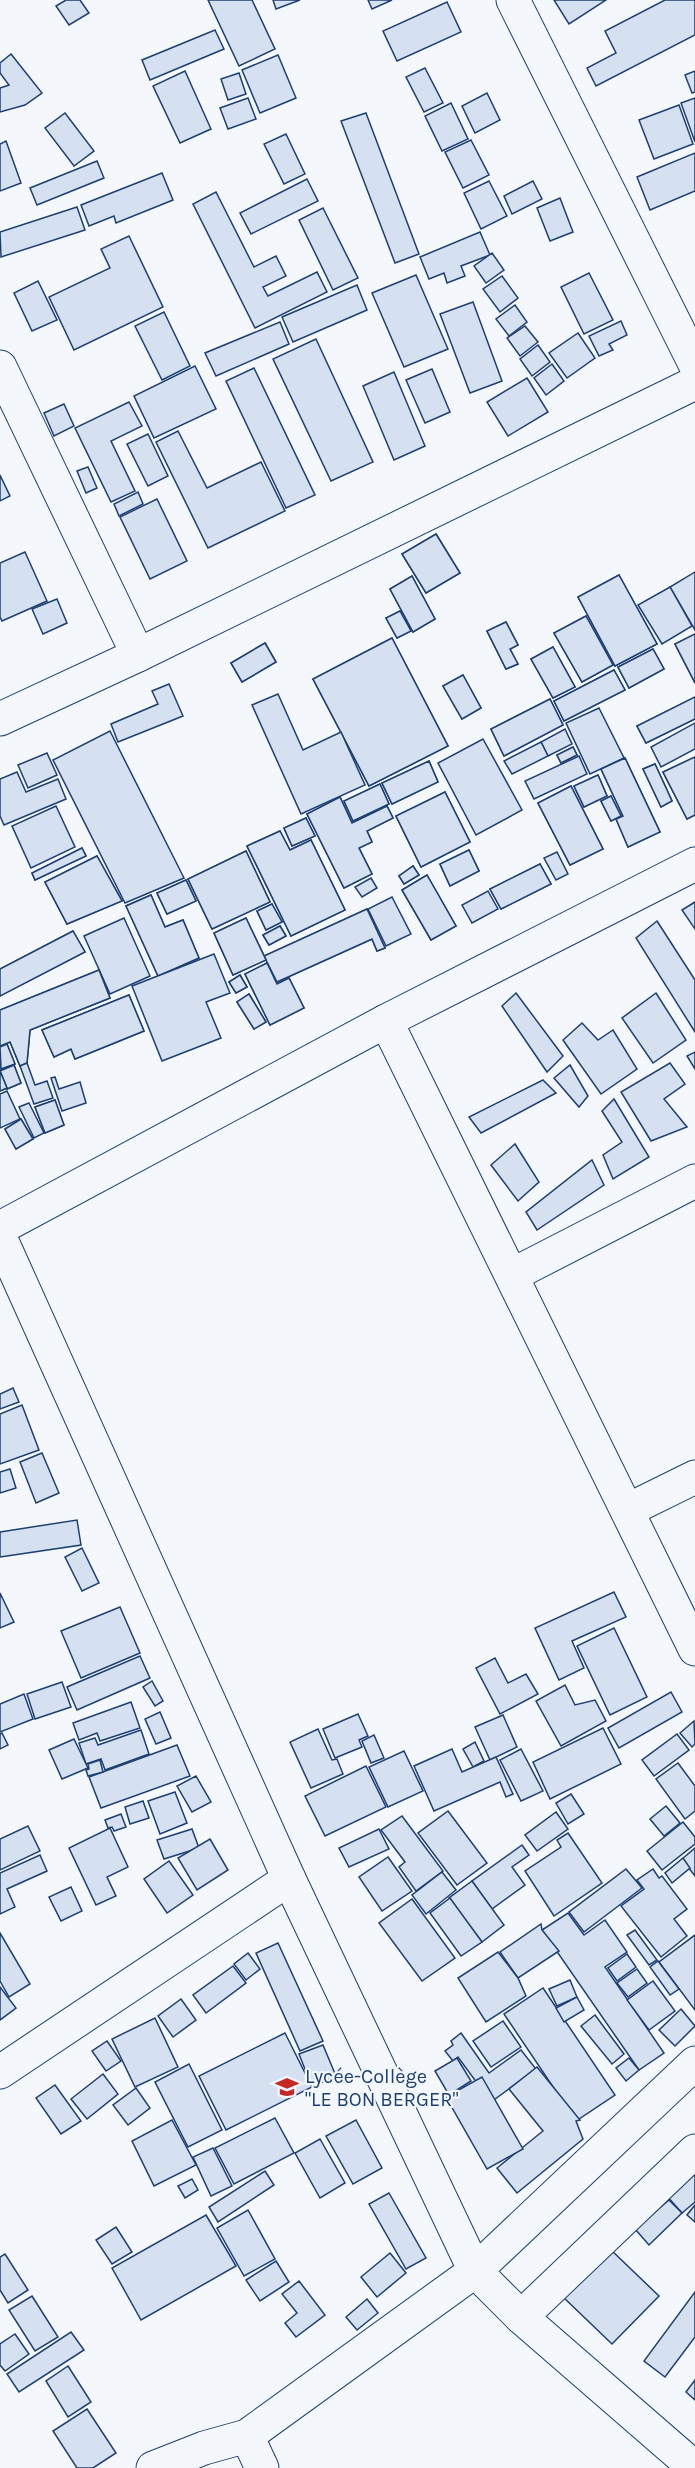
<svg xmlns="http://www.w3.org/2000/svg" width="695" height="2468" viewBox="0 0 695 2468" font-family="Karla,sans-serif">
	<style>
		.building { fill: #d5e0f0; stroke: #1d3f73; stroke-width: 1.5 }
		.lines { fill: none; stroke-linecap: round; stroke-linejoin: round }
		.street-casing { stroke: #1d3f73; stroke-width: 35 }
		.street { stroke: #f4f7fb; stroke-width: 33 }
		.labels { text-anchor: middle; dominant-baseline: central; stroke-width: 4.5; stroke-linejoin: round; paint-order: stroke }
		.poi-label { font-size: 20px; fill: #1d3f73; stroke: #f4f7fb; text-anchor: start }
	</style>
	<rect width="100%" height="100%" fill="#f4f7fb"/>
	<!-- building -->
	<g class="building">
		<path d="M66,0H80L89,13L69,25L56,6Z"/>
		<path d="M208,0H252L275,49L239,66Z"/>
		<path d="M273,0H300L276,9Z"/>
		<path d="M368,0H392L372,9Z"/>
		<path d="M554,0H606L569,24Z"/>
		<path d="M665,0H695V35L596,86L587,68L616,53L605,31Z"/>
		<path d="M447,2L461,32L397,61L383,31Z"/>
		<path d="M215,30L224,49L150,80L142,60Z"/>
		<path d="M11,54L42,93L25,105L0,112V88L9,85L0,73V63Z"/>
		<path d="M278,55L296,98L260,113L242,70Z"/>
		<path d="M425,68L443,103L424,112L406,77Z"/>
		<path d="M185,71L211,129L180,143L153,86Z"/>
		<path d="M695,71V92L692,93L685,75Z"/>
		<path d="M239,73L246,94L228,100L221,79Z"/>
		<path d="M487,93L500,120L475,133L462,106Z"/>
		<path d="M248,98L256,119L228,129L220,108Z"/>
		<path d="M695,98V142L681,103Z"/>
		<path d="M451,103L468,139L442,151L425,116Z"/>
		<path d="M679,105L693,144L654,159L639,120Z"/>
		<path d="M65,113L94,151L74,166L45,128Z"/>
		<path d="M366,113L419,254L395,263L341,121Z"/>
		<path d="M286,134L305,174L284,184L264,144Z"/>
		<path d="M471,140L489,175L463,188L445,152Z"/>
		<path d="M6,141L21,183L0,191V144Z"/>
		<path d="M695,153V191L650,210L637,177Z"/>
		<path d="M97,161L104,178L37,205L30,188Z"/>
		<path d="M162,173L173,200L116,223L114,216L89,226L81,205Z"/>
		<path d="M307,179L318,201L251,234L240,213Z"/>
		<path d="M489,181L507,216L481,229L464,193Z"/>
		<path d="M533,181L542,199L512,214L504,196Z"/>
		<path d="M216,192L254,267L276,256L286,276L263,287L268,296L317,272L327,292L255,328L193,204Z"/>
		<path d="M560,198L573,232L550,241L537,208Z"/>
		<path d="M77,207L85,230L1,257L0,232Z"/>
		<path d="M323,208L358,278L333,290L299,220Z"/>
		<path d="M480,232L490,255L461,266L465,276L447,283L444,273L429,279L420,257Z"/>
		<path d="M129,236L163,307L74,350L49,297L110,268L101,249Z"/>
		<path d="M492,253L504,270L486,283L474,266Z"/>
		<path d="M589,273L613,320L584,334L561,287Z"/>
		<path d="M416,275L448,349L404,367L372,293Z"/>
		<path d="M502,276L518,298L500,312L483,289Z"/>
		<path d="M38,281L57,320L32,331L14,293Z"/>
		<path d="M357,285L367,310L293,342L282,317Z"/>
		<path d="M473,302L502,381L470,393L440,314Z"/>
		<path d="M515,305L527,322L509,336L496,319Z"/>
		<path d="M164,312L190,366L162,380L135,326Z"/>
		<path d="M621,321L627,335L609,344L613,350L599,356L589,336Z"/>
		<path d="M280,322L289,344L216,376L205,353Z"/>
		<path d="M525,326L538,342L520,356L507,338Z"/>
		<path d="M578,333L595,358L567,378L549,353Z"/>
		<path d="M316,339L373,462L331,481L273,359Z"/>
		<path d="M538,345L550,362L532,376L520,359Z"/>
		<path d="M552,364L564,381L546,395L534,378Z"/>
		<path d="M195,366L216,409L154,438L134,396Z"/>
		<path d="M254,368L315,495L286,508L226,381Z"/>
		<path d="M432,369L450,412L425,423L406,380Z"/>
		<path d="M394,372L425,446L394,460L363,386Z"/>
		<path d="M527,378L548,412L508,436L487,402Z"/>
		<path d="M129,402L142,426L111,441L135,491L111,502L75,428Z"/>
		<path d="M64,404L74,426L54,436L44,413Z"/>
		<path d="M178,431L207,488L261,462L285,511L208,548L156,442Z"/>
		<path d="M148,434L168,476L148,486L127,444Z"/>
		<path d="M88,467L97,488L86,493L77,471Z"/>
		<path d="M0,475L10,496L0,501Z"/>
		<path d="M138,492L143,504L119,516L114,504Z"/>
		<path d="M157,499L187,561L150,579L120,517Z"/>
		<path d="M436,534L460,573L426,593L402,554Z"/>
		<path d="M436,534L460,573L426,593L402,554Z"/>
		<path d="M25,552L47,601L2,621L0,617V563Z"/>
		<path d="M695,572V630L670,587Z"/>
		<path d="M619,575L657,644L615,666L578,597Z"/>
		<path d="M619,575L657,644L615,666L578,597Z"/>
		<path d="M412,576L435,619L413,632L390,589Z"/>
		<path d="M412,576L435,619L413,632L390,589Z"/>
		<path d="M670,587L692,626L662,644L638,605Z"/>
		<path d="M57,599L67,623L43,634L32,609Z"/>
		<path d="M400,611L411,631L397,638L386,618Z"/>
		<path d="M400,611L411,631L397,638L386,618Z"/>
		<path d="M586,616L613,665L582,682L554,633Z"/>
		<path d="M586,616L613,665L582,682L554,633Z"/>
		<path d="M506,622L518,645L510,649L518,664L506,669L487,631Z"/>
		<path d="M506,622L518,645L510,649L518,664L506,669L487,631Z"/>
		<path d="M695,634V683L675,644Z"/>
		<path d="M695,634V683L675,644Z"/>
		<path d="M392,638L448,746L369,786L313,679Z"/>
		<path d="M392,638L448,746L369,786L313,679Z"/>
		<path d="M265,643L276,662L242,682L231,663Z"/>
		<path d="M265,643L276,662L242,682L231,663Z"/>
		<path d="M553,647L575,687L553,698L531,659Z"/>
		<path d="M553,647L575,687L553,698L531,659Z"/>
		<path d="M653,649L664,669L629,688L618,667Z"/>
		<path d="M653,649L664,669L629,688L618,667Z"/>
		<path d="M614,670L625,690L564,721L554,701Z"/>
		<path d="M614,670L625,690L564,721L554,701Z"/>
		<path d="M463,675L481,708L462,719L443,686Z"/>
		<path d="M463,675L481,708L462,719L443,686Z"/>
		<path d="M169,684L183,716L118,742L111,724L158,704L152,691Z"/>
		<path d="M278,694L303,750L341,732L365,785L301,814L252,705Z"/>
		<path d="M695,697V719L646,743L637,726Z"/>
		<path d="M695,697V719L646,743L637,726Z"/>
		<path d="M550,699L563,725L504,756L491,729Z"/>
		<path d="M550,699L563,725L504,756L491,729Z"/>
		<path d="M599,708L624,758L590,774L566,723Z"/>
		<path d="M695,723V749L661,767L651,747Z"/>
		<path d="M565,729L572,744L548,756L541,742Z"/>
		<path d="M110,731L184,878L125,903L53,760Z"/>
		<path d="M483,739L522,810L476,835L438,763Z"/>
		<path d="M541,742L548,756L512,774L504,761Z"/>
		<path d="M573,747L577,755L561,763L557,755Z"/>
		<path d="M573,747L577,755L561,763L557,755Z"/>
		<path d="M47,753L57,775L28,788L18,765Z"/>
		<path d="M579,756L587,774L534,799L525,781Z"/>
		<path d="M695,757V815L687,819L663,772Z"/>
		<path d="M695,757V815L687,819L663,772Z"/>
		<path d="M625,758L660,832L628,847L616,819L623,816L601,769Z"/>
		<path d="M625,758L660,832L628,847L616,819L623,816L601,769Z"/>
		<path d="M429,761L438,782L392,804L382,783Z"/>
		<path d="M429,761L438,782L392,804L382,783Z"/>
		<path d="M655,764L672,801L661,807L643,769Z"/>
		<path d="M655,764L672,801L661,807L643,769Z"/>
		<path d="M17,772L26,792L58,779L66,799L4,825L0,816V779Z"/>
		<path d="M598,775L607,796L584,807L574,786Z"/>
		<path d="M598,775L607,796L584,807L574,786Z"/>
		<path d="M380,784L389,804L353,821L344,801Z"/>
		<path d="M380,784L389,804L353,821L344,801Z"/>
		<path d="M571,786L603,849L570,865L538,803Z"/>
		<path d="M571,786L603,849L570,865L538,803Z"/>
		<path d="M445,792L470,842L421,867L396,816Z"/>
		<path d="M445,792L470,842L421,867L396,816Z"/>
		<path d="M611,796L621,816L611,821L601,801Z"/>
		<path d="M611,796L621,816L611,821L601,801Z"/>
		<path d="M340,797L352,823L387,806L393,818L367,831L372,842L359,848L372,874L344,888L307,814Z"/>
		<path d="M340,797L352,823L387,806L393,818L367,831L372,842L359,848L372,874L344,888L307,814Z"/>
		<path d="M56,806L75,847L31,868L12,826Z"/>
		<path d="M306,818L315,836L292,846L284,828Z"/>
		<path d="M306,818L315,836L292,846L284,828Z"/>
		<path d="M280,831L290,850L311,840L345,910L291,936L247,846Z"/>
		<path d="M280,831L290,850L311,840L345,910L291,936L247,846Z"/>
		<path d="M82,848L86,856L35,880L32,873Z"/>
		<path d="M82,848L86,856L35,880L32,873Z"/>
		<path d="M469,850L479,871L450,886L440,864Z"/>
		<path d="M469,850L479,871L450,886L440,864Z"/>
		<path d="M246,851L270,902L212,929L188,879Z"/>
		<path d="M246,851L270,902L212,929L188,879Z"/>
		<path d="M557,852L568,874L556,880L544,858Z"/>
		<path d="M97,856L122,901L67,924L45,882Z"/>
		<path d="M97,856L122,901L67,924L45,882Z"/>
		<path d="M540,864L551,884L501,909L490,889Z"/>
		<path d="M540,864L551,884L501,909L490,889Z"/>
		<path d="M413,866L419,875L404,884L399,876Z"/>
		<path d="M413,866L419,875L404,884L399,876Z"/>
		<path d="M427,875L456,926L431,940L402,890Z"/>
		<path d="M427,875L456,926L431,940L402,890Z"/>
		<path d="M371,878L377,888L362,897L355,887Z"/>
		<path d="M186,880L196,901L167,914L157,893Z"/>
		<path d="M186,880L196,901L167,914L157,893Z"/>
		<path d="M488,891L498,909L472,923L462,905Z"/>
		<path d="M151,895L165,927L183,920L199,958L158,976L126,906Z"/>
		<path d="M151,895L165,927L183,920L199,958L158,976L126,906Z"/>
		<path d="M392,897L411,934L386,946L368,909Z"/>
		<path d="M695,902V929L682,910Z"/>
		<path d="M272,904L282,922L266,930L257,911Z"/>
		<path d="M272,904L282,922L266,930L257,911Z"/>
		<path d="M367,909L385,948L377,951L372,939L277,982L264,956Z"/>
		<path d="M367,909L385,948L377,951L372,939L277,982L264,956Z"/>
		<path d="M124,918L150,976L110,994L84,936Z"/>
		<path d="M246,918L266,960L233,975L214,933Z"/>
		<path d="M246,918L266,960L233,975L214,933Z"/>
		<path d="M657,921L695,980V1032L636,938Z"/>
		<path d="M280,926L286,936L269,945L263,935Z"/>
		<path d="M280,926L286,936L269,945L263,935Z"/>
		<path d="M73,931L85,952L0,996V969Z"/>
		<path d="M73,931L85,952L0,996V969Z"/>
		<path d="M214,954L230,993L206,1002L221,1038L162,1061L132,986Z"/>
		<path d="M267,963L277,984L289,978L304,1008L270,1025L245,974Z"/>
		<path d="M267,963L277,984L289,978L304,1008L270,1025L245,974Z"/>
		<path d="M99,970L110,998L30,1030L27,1063L20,1066L10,1042L0,1046V1010Z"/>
		<path d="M99,970L110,998L30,1030L27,1063L20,1066L10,1042L0,1046V1010Z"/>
		<path d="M240,975L247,987L236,993L229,982Z"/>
		<path d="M240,975L247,987L236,993L229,982Z"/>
		<path d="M516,993L563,1056L547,1072L502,1006Z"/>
		<path d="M656,993L686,1040L653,1063L622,1018Z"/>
		<path d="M249,994L266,1022L254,1029L237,1002Z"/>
		<path d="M249,994L266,1022L254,1029L237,1002Z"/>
		<path d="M129,995L144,1031L75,1059L71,1049L54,1057L42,1030Z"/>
		<path d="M129,995L144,1031L75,1059L71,1049L54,1057L42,1030Z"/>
		<path d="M582,1023L598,1040L613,1030L637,1069L601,1094L563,1040Z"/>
		<path d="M7,1044L15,1064L1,1069L0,1047Z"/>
		<path d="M7,1044L15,1064L1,1069L0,1047Z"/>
		<path d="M695,1052V1069L687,1056Z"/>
		<path d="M27,1063L35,1085L47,1081L53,1098L34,1104L20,1066Z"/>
		<path d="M670,1063L685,1084L664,1099L687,1127L651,1141L621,1092Z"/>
		<path d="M14,1065L21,1083L7,1089L0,1071Z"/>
		<path d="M14,1065L21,1083L7,1089L0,1071Z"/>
		<path d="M570,1065L588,1096L579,1107L554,1078Z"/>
		<path d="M0,1071L7,1088L0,1091Z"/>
		<path d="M0,1071L7,1088L0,1091Z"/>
		<path d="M55,1077L59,1089L80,1082L86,1103L62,1111L51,1078Z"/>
		<path d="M543,1080L556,1093L481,1133L469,1117Z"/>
		<path d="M7,1091L20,1119L0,1128V1094Z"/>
		<path d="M614,1099L649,1157L613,1179L603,1155L622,1142L602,1111Z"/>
		<path d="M55,1100L64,1125L45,1133L35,1107Z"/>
		<path d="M55,1100L64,1125L45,1133L35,1107Z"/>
		<path d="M29,1103L44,1133L34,1138L19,1107Z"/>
		<path d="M21,1119L33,1139L16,1149L5,1129Z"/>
		<path d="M21,1119L33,1139L16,1149L5,1129Z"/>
		<path d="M515,1144L539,1182L518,1201L491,1165Z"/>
		<path d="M592,1160L604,1185L537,1230L526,1212Z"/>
		<path d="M13,1388L19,1402L0,1409V1394Z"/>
		<path d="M22,1405L39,1450L0,1464V1414Z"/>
		<path d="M42,1453L59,1493L36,1503L20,1462Z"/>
		<path d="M10,1469L16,1488L0,1493V1472Z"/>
		<path d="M77,1520L81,1545L0,1557V1532Z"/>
		<path d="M82,1548L99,1583L82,1591L65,1557Z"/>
		<path d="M614,1592L626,1617L572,1641L584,1668L559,1680L535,1628Z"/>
		<path d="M0,1593L14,1622L0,1628Z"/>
		<path d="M120,1607L140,1653L81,1678L61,1631Z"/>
		<path d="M614,1628L647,1697L610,1715L577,1646Z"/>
		<path d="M140,1656L150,1678L77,1710L67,1687Z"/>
		<path d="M495,1658L508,1683L526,1674L538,1694L500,1714L476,1668Z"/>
		<path d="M152,1681L163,1701L155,1706L143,1687Z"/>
		<path d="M62,1682L71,1707L35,1719L27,1694Z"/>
		<path d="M565,1685L575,1705L595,1700L606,1721L561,1746L536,1701Z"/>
		<path d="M671,1692L682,1712L619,1748L608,1728Z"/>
		<path d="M24,1694L33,1719L0,1732V1704Z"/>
		<path d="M131,1702L140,1728L100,1741L97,1733L79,1740L73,1723Z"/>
		<path d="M160,1712L171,1738L156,1744L145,1719Z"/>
		<path d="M358,1714L368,1736L359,1740L362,1747L335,1758L323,1729Z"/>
		<path d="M503,1715L517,1747L490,1760L475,1727Z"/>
		<path d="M694,1721L695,1744L692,1747L680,1733Z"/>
		<path d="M603,1728L621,1764L550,1799L533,1762Z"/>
		<path d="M318,1729L332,1760L337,1759L343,1774L311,1788L290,1742Z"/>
		<path d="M141,1730L149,1754L105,1770L101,1759L86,1764L79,1743L95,1738L98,1745Z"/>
		<path d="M2,1733L8,1745L0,1749V1734Z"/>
		<path d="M677,1734L689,1750L654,1776L642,1760Z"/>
		<path d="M374,1735L384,1758L371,1763L362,1741Z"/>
		<path d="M74,1739L88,1768L62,1779L49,1750Z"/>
		<path d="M475,1742L484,1761L473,1767L463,1749Z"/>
		<path d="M177,1745L190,1776L101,1808L89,1777Z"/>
		<path d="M452,1749L462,1772L496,1757L513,1794L506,1797L500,1782L434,1811L414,1766Z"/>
		<path d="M521,1749L543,1791L521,1801L500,1760Z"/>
		<path d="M404,1751L423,1791L388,1807L369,1767Z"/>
		<path d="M100,1760L103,1772L88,1776L86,1770L89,1769L88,1764Z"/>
		<path d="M678,1763L695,1786V1811L685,1819L656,1779Z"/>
		<path d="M366,1766L386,1807L325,1836L305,1796Z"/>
		<path d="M196,1776L211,1802L192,1812L177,1786Z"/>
		<path d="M175,1792L187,1823L160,1834L148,1801Z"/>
		<path d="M571,1794L584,1814L568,1824L556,1803Z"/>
		<path d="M143,1801L149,1818L130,1824L125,1807Z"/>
		<path d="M666,1806L680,1823L664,1836L650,1819Z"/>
		<path d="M448,1811L487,1863L457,1885L418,1833Z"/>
		<path d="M556,1812L568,1829L537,1851L525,1835Z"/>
		<path d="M121,1814L126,1827L114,1831L112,1827L108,1828L105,1820Z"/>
		<path d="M402,1816L443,1871L416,1891L399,1867L405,1862L381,1830Z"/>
		<path d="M683,1822L695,1837V1844L662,1870L647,1851Z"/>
		<path d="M28,1826L40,1851L0,1870V1839Z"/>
		<path d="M110,1828L128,1867L107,1877L116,1896L96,1905L69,1848Z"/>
		<path d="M192,1829L199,1848L164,1859L157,1840Z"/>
		<path d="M379,1829L389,1849L349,1867L339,1848Z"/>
		<path d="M568,1833L602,1883L554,1916L525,1871L561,1847L557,1840Z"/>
		<path d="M210,1839L228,1870L197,1890L178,1858Z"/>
		<path d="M522,1845L529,1855L512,1867L525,1885L492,1909L472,1881Z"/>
		<path d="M695,1848V1876L682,1859Z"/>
		<path d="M40,1855L47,1871L7,1889L15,1907L0,1914V1873Z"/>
		<path d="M388,1857L412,1891L382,1911L359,1877Z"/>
		<path d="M683,1858L690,1868L672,1883L665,1873Z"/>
		<path d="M169,1861L193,1895L167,1913L144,1879Z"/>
		<path d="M626,1869L642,1888L584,1932L569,1912Z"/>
		<path d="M653,1869L659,1878L662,1876L687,1909L674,1919L687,1936L661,1957L621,1906L644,1889L637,1880Z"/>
		<path d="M442,1872L456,1890L426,1914L412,1895Z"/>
		<path d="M472,1881L504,1925L482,1942L449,1898Z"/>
		<path d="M71,1887L82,1911L61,1921L49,1897Z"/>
		<path d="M450,1898L482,1942L461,1956L430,1913Z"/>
		<path d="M412,1899L455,1958L422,1981L379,1923Z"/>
		<path d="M568,1913L584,1935L605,1920L627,1952L605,1967L664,2053L639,2070L542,1930Z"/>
		<path d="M541,1924L542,1930L559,1951L518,1978L500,1952Z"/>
		<path d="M635,1930L657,1960L649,1965L627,1935Z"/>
		<path d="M0,1933L30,1984L9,1997L0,1981Z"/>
		<path d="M695,1935V2010L659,1962Z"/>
		<path d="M278,1943L323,2041L300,2051L256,1953Z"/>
		<path d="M498,1952L518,1978L526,1996L486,2022L458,1978Z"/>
		<path d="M248,1953L260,1969L246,1980L234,1964Z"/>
		<path d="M627,1954L636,1967L617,1981L608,1968Z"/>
		<path d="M658,1961L679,1989L670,1995L650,1967Z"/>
		<path d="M233,1966L246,1983L206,2013L193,1995Z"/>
		<path d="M637,1969L647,1983L628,1997L617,1983Z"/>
		<path d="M570,1980L577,1997L557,2006L549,1989Z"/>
		<path d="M653,1981L675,2011L649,2030L627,2000Z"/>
		<path d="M0,1987L16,2008L0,2020Z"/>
		<path d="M543,1988L615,2095L576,2121L504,2014Z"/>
		<path d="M577,1997L584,2010L564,2022L556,2008Z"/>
		<path d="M181,1999L196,2020L173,2037L158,2016Z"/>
		<path d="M681,2009L695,2026L675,2046L659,2030Z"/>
		<path d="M595,2015L624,2054L612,2064L581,2026Z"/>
		<path d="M155,2018L178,2067L135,2087L112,2039Z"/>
		<path d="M503,2021L521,2047L491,2067L473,2041Z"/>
		<path d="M285,2033L312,2087L226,2130L199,2076Z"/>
		<path d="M461,2033L489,2073L521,2050L536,2069L491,2102L458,2057L453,2061L445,2051L453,2045L451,2041Z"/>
		<path d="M107,2041L121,2061L106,2071L92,2051Z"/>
		<path d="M323,2045L336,2076L312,2087L299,2054Z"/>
		<path d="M457,2058L471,2081L449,2095L435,2071Z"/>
		<path d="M629,2058L639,2070L626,2081L616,2068Z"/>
		<path d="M189,2064L222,2130L188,2147L155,2082Z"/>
		<path d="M537,2067L580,2120L576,2121L583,2139L517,2193L497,2168L543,2131L509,2089Z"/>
		<path d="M103,2074L118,2094L87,2119L71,2099Z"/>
		<path d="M482,2077L523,2149L487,2169L446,2097Z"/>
		<path d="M55,2085L81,2121L61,2134L36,2098Z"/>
		<path d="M136,2088L150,2108L128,2125L113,2105Z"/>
		<path d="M275,2118L294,2153L234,2184L215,2148Z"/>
		<path d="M172,2120L196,2165L154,2186L132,2141Z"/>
		<path d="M356,2120L382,2168L353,2184L326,2136Z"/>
		<path d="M320,2139L345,2183L320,2198L295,2153Z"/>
		<path d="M213,2148L232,2186L211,2196L193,2157Z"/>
		<path d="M265,2171L274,2185L218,2222L209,2207Z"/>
		<path d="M692,2172L695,2176V2202L682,2213L666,2195Z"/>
		<path d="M192,2179L198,2190L185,2198L178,2186Z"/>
		<path d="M389,2193L426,2258L406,2269L369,2204Z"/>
		<path d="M669,2200L682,2213L649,2245L635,2229Z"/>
		<path d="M695,2205V2222L687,2215Z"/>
		<path d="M248,2210L275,2259L244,2276L217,2228Z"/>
		<path d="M206,2215L236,2266L141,2320L112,2268Z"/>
		<path d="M116,2227L132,2252L112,2264L96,2240Z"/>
		<path d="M609,2248L659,2296L612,2344L562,2296Z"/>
		<path d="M390,2253L406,2273L377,2297L361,2277Z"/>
		<path d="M5,2254L28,2290L8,2303L0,2290V2257Z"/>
		<path d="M276,2261L289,2282L260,2301L246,2280Z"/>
		<path d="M299,2281L325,2315L296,2337L285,2323L297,2313L282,2294Z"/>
		<path d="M695,2292V2337L665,2377L644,2361Z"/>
		<path d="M32,2296L58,2337L35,2351L9,2310Z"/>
		<path d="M367,2299L378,2313L357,2330L346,2317Z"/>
		<path d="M71,2332L84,2350L19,2392L7,2374Z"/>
		<path d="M15,2334L29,2354L5,2371L0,2365V2344Z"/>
		<path d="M68,2366L91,2402L68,2417L46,2381Z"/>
		<path d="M695,2380V2400L686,2392Z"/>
		<path d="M87,2409L116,2453L93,2468H77L53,2431Z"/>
	</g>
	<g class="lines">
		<!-- street casing -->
		<g class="street-casing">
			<g id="street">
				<path d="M513,0L695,364"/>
				<path d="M0,367L138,655"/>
				<path d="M0,719L138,655L695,383"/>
				<path d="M386,1021L695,1649"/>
				<path d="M0,1228L386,1021L695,864"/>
				<path d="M0,1237L289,1879L475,2271L521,2317L695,2468"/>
				<path d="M512,1275L695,1181"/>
				<path d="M628,1510L695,1477"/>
				<path d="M0,2072L289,1879"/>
				<path d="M521,2317L695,2151"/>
				<path d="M247,2436L262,2468"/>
				<path d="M153,2468L204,2448L247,2436L475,2271L695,2063"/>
			</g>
		</g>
		<!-- street -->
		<use href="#street" class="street"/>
	</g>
	<!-- icons -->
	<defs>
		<g id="school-bare" transform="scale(1.8)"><path d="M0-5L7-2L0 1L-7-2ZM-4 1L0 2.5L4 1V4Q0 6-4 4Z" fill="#c62828" stroke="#f4f7fb" stroke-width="2.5" paint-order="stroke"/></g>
	</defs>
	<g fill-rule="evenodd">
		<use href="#school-bare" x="287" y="2087"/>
	</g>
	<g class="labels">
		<!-- poi labels -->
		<g class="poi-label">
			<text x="305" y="2076">Lycée-Collège<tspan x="305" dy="23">"LE BON BERGER"</tspan></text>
		</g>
	</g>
</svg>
